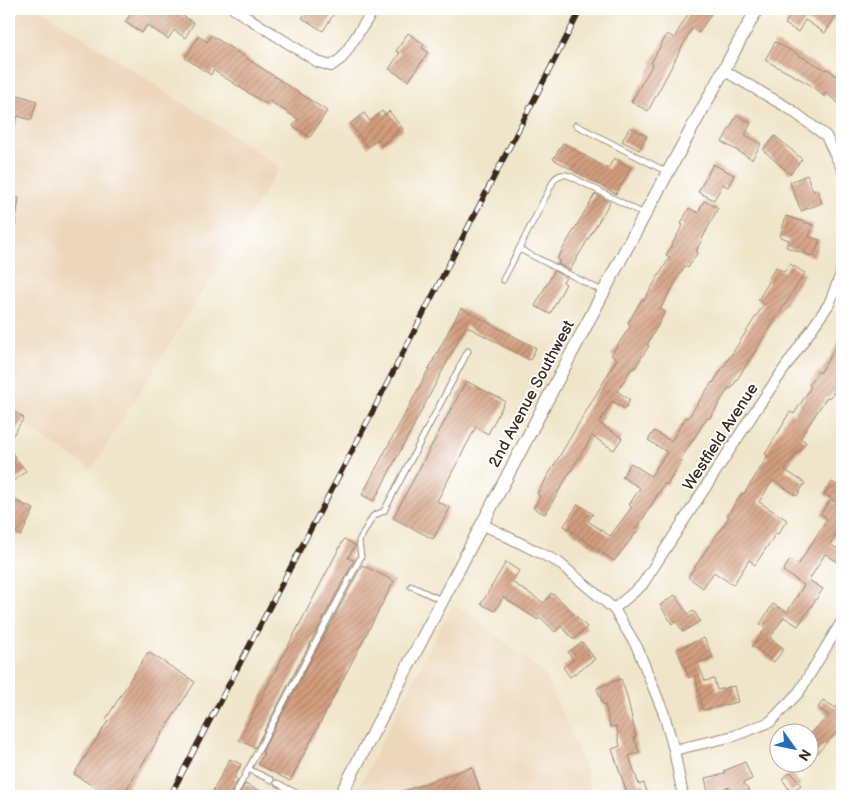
<svg xmlns="http://www.w3.org/2000/svg" width="851" height="805" viewBox="0 0 851 805" font-family="'Balsamiq Sans',sans-serif">
	<style>
		.built { fill: #edd7bb }
		.building { fill: url(#building-hatch) }
		.lines { fill: none; stroke-linecap: round; stroke-linejoin: round }
		.service-casing { stroke: #968874; stroke-width: 7 }
		.minor-casing { stroke: #968874; stroke-width: 12 }
		.tertiary-casing { stroke: #968874; stroke-width: 14 }
		.service { stroke: #fff; stroke-width: 5 }
		.minor { stroke: #fff; stroke-width: 10 }
		.tertiary { stroke: #fff; stroke-width: 12 }
		.rail-casing { stroke: #3b2a1e; stroke-width: 5.5 }
		.rail { stroke: #fff; stroke-width: 4; stroke-dasharray: 11; stroke-linecap: butt }
		.labels { text-anchor: middle; dominant-baseline: central; stroke-width: 4; stroke-linejoin: round; paint-order: stroke }
		.street-label { font-size: 16px; fill: #3b2a1e; stroke: #fff }
	</style>
	<defs>
		<pattern id="building-hatch" width="6" height="6" patternUnits="userSpaceOnUse" patternTransform="scale(1.25)"><rect width="6" height="6" fill="#d39d7d"/><path d="M-1 1l2-2M0 6l6-6M5 7l2-2" fill="none" stroke="#ac8066"/></pattern>
	</defs>
	<rect width="100%" height="100%" fill="#fff"/>
	<filter id="ink" filterUnits="userSpaceOnUse"><feTurbulence type="fractalNoise" baseFrequency=".02" numOctaves="2"/><feDisplacementMap in="SourceGraphic" scale="10" xChannelSelector="R" yChannelSelector="G"/><feConvolveMatrix kernelMatrix="1 2 1 2 8 2 1 2 1" color-interpolation-filters="sRGB"/></filter>
	<filter id="wash" filterUnits="userSpaceOnUse"><feTurbulence type="fractalNoise" baseFrequency=".0096" numOctaves="4" result="noise"/><feDisplacementMap in="SourceGraphic" scale="20" xChannelSelector="R" yChannelSelector="G"/><feGaussianBlur stdDeviation="1.12" result="paint"/><feColorMatrix in="noise" values="0 0 0 0 0 0 0 0 0 0 0 0 0 0 0 0 0 1.4 0 .05"/><feComposite in="paint" operator="in"/></filter>
	<g filter="url(#wash)">
		<rect width="100%" height="100%" fill="#f0e5c9"/>
		<!-- built -->
		<g class="built">
			<path d="M9,9H41L280,167L91,470L9,413Z"/>
			<path d="M452,605L467,611L545,674L585,767L592,796H354Z"/>
		</g>
		<g id="blocks">
			<!-- building -->
			<g class="building">
				<path d="M134,9H172L194,23L185,38L174,30L168,39L147,25L142,33L125,22Z"/>
				<path d="M308,9H337L323,31L302,18Z"/>
				<path d="M691,9H714L699,33L692,28L648,111L631,102L653,64L651,63L667,34L674,38Z"/>
				<path d="M795,9H840L825,33L805,20L798,32L785,24Z"/>
				<path d="M408,33L424,44L422,48L428,52L409,81L389,69L400,53L396,51Z"/>
				<path d="M211,35L327,111L310,137L293,126L298,119L268,100L266,104L213,70L211,75L185,58L199,36L207,42Z"/>
				<path d="M775,42L826,70L828,69L842,81V106L826,93L824,96L809,84L765,60Z"/>
				<path d="M9,92L37,101L31,120L18,116L11,137H9Z"/>
				<path d="M382,111L385,115L389,111L403,129L382,145L378,139L368,147L350,124L364,113L370,121Z"/>
				<path d="M737,115L751,123L745,135L761,144L752,159L722,142Z"/>
				<path d="M630,127L647,136L639,150L622,141Z"/>
				<path d="M775,136L802,159L790,174L763,150Z"/>
				<path d="M563,143L608,169L614,158L631,168L616,194L553,159Z"/>
				<path d="M713,164L734,175L728,187L723,184L714,200L698,192Z"/>
				<path d="M807,175L813,191L817,189L822,203L801,211L790,182Z"/>
				<path d="M595,194L610,202L570,270L558,264L559,261L557,259Z"/>
				<path d="M9,197L19,198L15,227L9,226Z"/>
				<path d="M704,201L718,208L696,251L698,252L688,268L685,266L660,309L665,312L647,345L649,346L634,369L632,368L617,391L630,400L625,409L612,401L599,423L622,438L614,450L592,436L545,514L533,508L540,496L537,494L617,359L611,355L631,325L628,323L642,299L644,300L670,257L666,255L683,225L681,224L689,208L698,213Z"/>
				<path d="M786,216L813,225L809,237L820,240L814,257L786,247L789,240L780,237Z"/>
				<path d="M790,264L805,273L731,389L729,388L709,419L707,418L680,460L682,461L667,485L665,483L637,528L639,529L614,561L564,526L578,504L593,514L588,521L610,536L632,507L629,505L640,488L622,477L631,463L651,476L667,452L648,440L654,431L671,441L686,417L688,418L712,382L713,383L764,304L758,300L769,282L767,281L776,267L784,272Z"/>
				<path d="M554,271L566,278L563,282L566,284L550,314L535,306Z"/>
				<path d="M461,308L536,348L530,360L466,326L374,501L362,495Z"/>
				<path d="M842,337V400L833,393L829,398L827,397L800,438L806,442L800,452L798,451L785,470L805,483L797,496L773,480L759,502L787,520L778,534L776,533L755,565L749,560L733,585L714,572L703,588L688,577L729,517L727,516L742,493L744,494L768,456L765,454L784,423H783L790,412L794,414L811,387L809,385L818,371L820,373Z"/>
				<path d="M466,381L505,401L488,434L476,427L437,501L450,508L433,539L393,518Z"/>
				<path d="M9,408L24,418L9,441Z"/>
				<path d="M9,449L26,471L9,485Z"/>
				<path d="M832,482L842,488V497L838,503L824,494Z"/>
				<path d="M9,498L34,509L21,536L9,530Z"/>
				<path d="M830,500L842,507V525L830,544L842,552V556L838,562L825,554L809,580L823,589L798,626L784,617L770,638L784,649L774,662L752,646L766,628L760,624L773,604L787,612L804,585L783,571L790,560L798,565L827,519L821,514Z"/>
				<path d="M344,539L355,545L348,558L354,560L255,748L239,740Z"/>
				<path d="M506,562L519,571L512,582L544,603L551,593L557,597L587,627L574,640L561,626L555,632L540,617L538,620L503,597L495,611L481,604Z"/>
				<path d="M362,565L394,581L290,781L258,764L264,753L262,752Z"/>
				<path d="M675,595L688,614L694,611L700,621L683,632L676,621L672,624L660,605Z"/>
				<path d="M704,638L713,657L698,663L705,681L714,679L717,690L734,686L738,702L703,710L695,675L689,678L677,649Z"/>
				<path d="M582,642L595,659L570,677L563,667L573,660L568,652Z"/>
				<path d="M148,652L195,682L122,796H108L74,774L108,721L106,719Z"/>
				<path d="M621,679L627,696L636,736L634,737L639,752L629,756L639,785L644,783L648,796H628L612,749L620,746L616,726L610,727L605,704L603,705L597,688Z"/>
				<path d="M842,698V727L808,762V737L829,715L818,708L823,700L836,708Z"/>
				<path d="M230,759L241,764L234,778L238,780L230,796H210Z"/>
				<path d="M745,762L752,779L743,783L754,796H734L730,787L708,792L705,778L725,774L724,771Z"/>
				<path d="M472,767L482,796H392V795Z"/>
				<path d="M791,772L801,785L791,792L782,779Z"/>
				<path d="M245,784L269,796H239Z"/>
			</g>
		</g>
	</g>
	<g filter="url(#ink)">
		<use href="#blocks" fill-opacity="0" stroke="#968874" stroke-width="1"/>
		<g class="lines">
			<!-- service casing -->
			<g class="service-casing">
				<g id="service">
					<path d="M576,125L667,172"/>
					<path d="M503,280L519,249"/>
					<path d="M604,292L519,249L554,180C559,174 563,174 570,176L644,214"/>
					<path d="M411,586L441,600"/>
					<path d="M248,769L271,780"/>
					<path d="M277,783L302,796"/>
					<path d="M234,796L361,557L359,541L373,516L384,511L468,351"/>
				</g>
			</g>
			<!-- minor casing -->
			<g class="minor-casing">
				<g id="minor">
					<path d="M234,9L318,62L331,66L342,58L374,9"/>
					<path d="M723,70L790,109L826,136L842,169"/>
					<path d="M482,524L558,562L614,609L637,647L664,714L674,750L683,796"/>
					<path d="M614,609L642,585L755,411L829,304L842,272"/>
					<path d="M674,750L734,736L770,722L799,692L842,621"/>
				</g>
			</g>
			<!-- tertiary casing -->
			<g class="tertiary-casing">
				<path id="tertiary" d="M340,796L626,249L757,9"/>
			</g>
			<!-- service -->
			<use href="#service" class="service"/>
			<!-- minor -->
			<use href="#minor" class="minor"/>
			<!-- tertiary -->
			<use href="#tertiary" class="tertiary"/>
			<!-- rail casing -->
			<g class="rail-casing">
				<path id="rail" d="M170,796L362,432L581,9"/>
			</g>
			<!-- rail -->
			<use href="#rail" class="rail"/>
		</g>
	</g>
	<g class="labels">
		<!-- street labels -->
		<g class="street-label">
			<text transform="translate(532 394) rotate(-62)">2nd Avenue Southwest</text>
			<text transform="translate(721 437) rotate(-57)">Westfield Avenue</text>
		</g>
	</g>
	<!-- margin -->
	<rect width="851" height="805" fill="none" stroke="#fff" stroke-width="30"/>
	<!-- north arrow -->
	<g transform="translate(794 748) rotate(123)"><circle r="24" fill="#ffffff" stroke="#b1aaa5"/>
	<path d="M0-4L9 19L0 12L-9 19Z" fill="#1f6fb2"/>
	<text y="-8" font-size="14" font-weight="bold" text-anchor="middle" fill="#3b2a1e">N</text>
	</g>
</svg>
